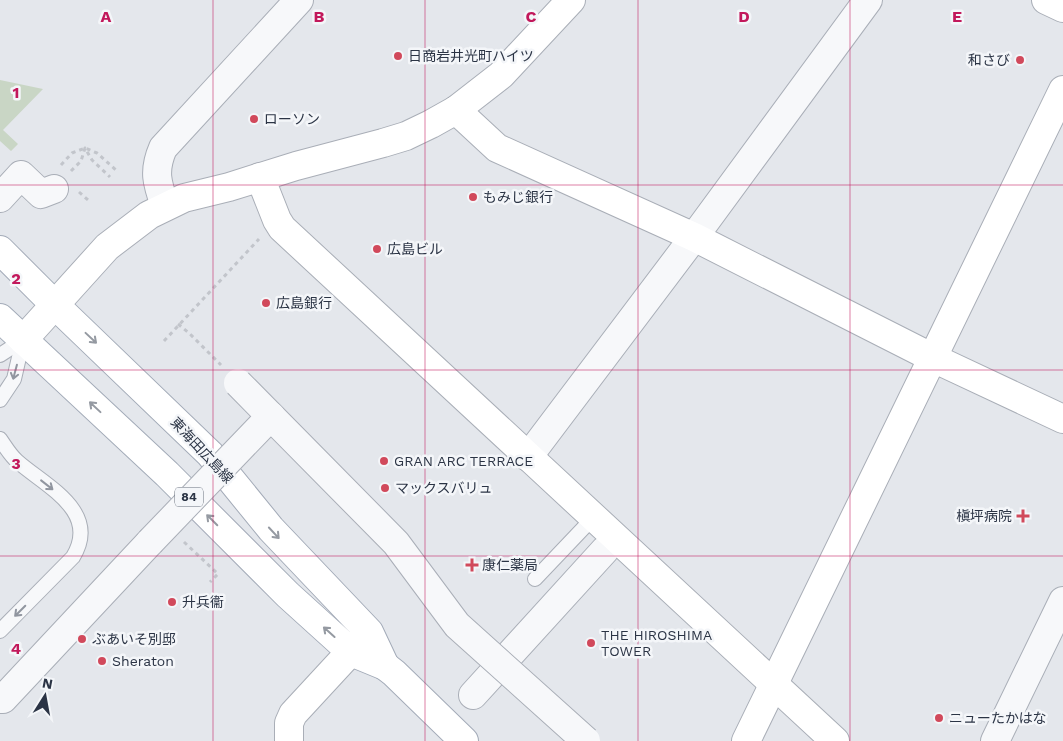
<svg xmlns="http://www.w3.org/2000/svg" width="1063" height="741" viewBox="0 0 1063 741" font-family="'Work Sans','Noto Sans JP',sans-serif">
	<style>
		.green { fill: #c9d6c5 }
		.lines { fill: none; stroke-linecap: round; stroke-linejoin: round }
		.lane-casing { stroke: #a9aeb7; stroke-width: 16 }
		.street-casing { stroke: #a9aeb7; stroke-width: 30 }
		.secondary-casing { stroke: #a9aeb7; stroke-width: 30 }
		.primary-casing { stroke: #a3abb8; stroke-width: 30 }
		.path { stroke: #c2c5cb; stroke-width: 3; stroke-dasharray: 4 4; stroke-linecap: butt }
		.lane { stroke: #f7f8fa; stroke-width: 14 }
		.street { stroke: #f7f8fa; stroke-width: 28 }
		.secondary { stroke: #fff; stroke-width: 28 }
		.primary { stroke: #fff; stroke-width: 28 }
		.street-bridge-casing { stroke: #a9aeb7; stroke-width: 30; stroke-linecap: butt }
		.street-bridge { stroke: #f7f8fa; stroke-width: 28 }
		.oneway { stroke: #959aa2 }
		.oneway2 { stroke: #9196a0 }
		.grid { fill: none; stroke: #c2185b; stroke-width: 1; stroke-opacity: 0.55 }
		.poi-dot { fill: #d1495b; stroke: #f4f6f9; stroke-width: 2 }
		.labels { text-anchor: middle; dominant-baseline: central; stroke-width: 5; stroke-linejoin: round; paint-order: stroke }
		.shield { fill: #f4f6f9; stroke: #676e7b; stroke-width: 1 }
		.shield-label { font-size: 12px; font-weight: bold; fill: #2b3445 }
		.poi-label { font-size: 14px; fill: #2b3445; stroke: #f4f6f9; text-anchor: start }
		.street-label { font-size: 14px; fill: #2b3445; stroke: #f4f6f9 }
		.grid-label { font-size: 16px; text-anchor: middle; font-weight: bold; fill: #c2185b; stroke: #f4f6f9; stroke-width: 5; stroke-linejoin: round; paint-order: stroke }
	</style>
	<rect width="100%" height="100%" fill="#e4e7ec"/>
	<!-- green -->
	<path class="green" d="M0,80L43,89L3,130L18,144L11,151L0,141Z"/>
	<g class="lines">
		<!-- lane casing -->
		<g class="lane-casing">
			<g id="lane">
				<path d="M0,355L23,340"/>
				<path d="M0,400L14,379L23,340"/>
				<path d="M0,439C5,446 10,455 17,461C45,486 101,511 73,557L0,631"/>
				<path d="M535,579L593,518"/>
			</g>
		</g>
		<!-- street casing -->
		<g class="street-casing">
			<g id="street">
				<path d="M0,198L21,175L41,194L54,189"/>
				<path d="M165,206C157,183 153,171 163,148L299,0"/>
				<path d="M528,457L694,237L868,0"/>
				<path d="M473,695L605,550"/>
				<path d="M0,699H3L150,542"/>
				<path d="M995,741L1063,601"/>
			</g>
		</g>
		<!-- secondary casing -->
		<g class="secondary-casing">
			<g id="secondary">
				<path d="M1046,0L1063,8"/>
				<path d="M456,110L497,148L694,237L933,358L1063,419"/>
				<path d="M260,177L277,220L282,228L835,741"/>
				<path d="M23,340L107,247L149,215L184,198L229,187L296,166L383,143L406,136L431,124L456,110L501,75L571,0"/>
				<path d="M289,741V723L293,714L366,635"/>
				<path d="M746,741L1063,90"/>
			</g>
		</g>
		<!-- primary casing -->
		<g class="primary-casing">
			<g id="primary">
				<path d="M0,250L55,305L210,454L271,529L369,632L385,666"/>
				<path d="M0,318L167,474L288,595L351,652L385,666L394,673L464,741"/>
			</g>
		</g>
		<!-- path -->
		<g class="path">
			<path d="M61,165L72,153L85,148L97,153L116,170"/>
			<path d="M71,171L81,161L85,148L92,160L110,177"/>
			<path d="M79,192L88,200"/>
			<path d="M178,324L189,333L221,365"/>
			<path d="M164,341L259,239"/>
			<path d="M184,542L218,574L210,582"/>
		</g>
		<!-- lane -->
		<use href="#lane" class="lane"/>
		<!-- street -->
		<use href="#street" class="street"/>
		<!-- secondary -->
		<use href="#secondary" class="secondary"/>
		<!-- primary -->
		<use href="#primary" class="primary"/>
		<!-- street-bridge casing -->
		<g class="street-bridge-casing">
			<g id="street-bridge">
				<path d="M238,383L396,543L457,625L586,741"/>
				<path d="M150,542L271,416"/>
			</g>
		</g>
		<!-- street-bridge -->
		<use href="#street-bridge" class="street-bridge"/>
	</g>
	<!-- one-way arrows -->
	<defs><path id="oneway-shaft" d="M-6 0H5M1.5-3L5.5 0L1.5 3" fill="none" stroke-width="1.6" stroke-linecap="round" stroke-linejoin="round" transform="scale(1.25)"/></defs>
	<g class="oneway">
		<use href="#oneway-shaft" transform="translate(91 338) rotate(43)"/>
		<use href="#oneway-shaft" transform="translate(95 407) rotate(-137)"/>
		<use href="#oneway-shaft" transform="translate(212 520) rotate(-135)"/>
		<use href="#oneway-shaft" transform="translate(274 533) rotate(47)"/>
		<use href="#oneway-shaft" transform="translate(329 632) rotate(-138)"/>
	</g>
	<g class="oneway2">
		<use href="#oneway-shaft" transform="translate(15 372) rotate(105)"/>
		<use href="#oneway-shaft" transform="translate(47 485) rotate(38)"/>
		<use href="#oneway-shaft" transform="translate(20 611) rotate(135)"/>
	</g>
	<!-- grid -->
	<path class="grid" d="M213,0V741M425,0V741M638,0V741M850,0V741M0,185H1063M0,370H1063M0,556H1063"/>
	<!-- markers -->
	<g class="poi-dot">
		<circle cx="398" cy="56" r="5"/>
		<circle cx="1020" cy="60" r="5"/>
		<circle cx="254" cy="119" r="5"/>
		<circle cx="473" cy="197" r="5"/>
		<circle cx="377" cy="249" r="5"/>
		<circle cx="266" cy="303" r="5"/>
		<circle cx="384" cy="461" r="5"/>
		<circle cx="385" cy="488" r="5"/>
		<path d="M1020.5 508.5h5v5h5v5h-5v5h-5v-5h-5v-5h5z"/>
		<path d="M469.5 557.5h5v5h5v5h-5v5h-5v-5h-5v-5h5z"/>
		<circle cx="172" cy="602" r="5"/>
		<circle cx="82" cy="639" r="5"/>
		<circle cx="591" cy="643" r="5"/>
		<circle cx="102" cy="661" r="5"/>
		<circle cx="939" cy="718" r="5"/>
	</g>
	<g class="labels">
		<!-- shield labels -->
		<rect class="shield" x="175" y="487.5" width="28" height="19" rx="4"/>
		<g class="shield-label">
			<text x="189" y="497">84</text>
		</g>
		<!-- poi labels -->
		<g class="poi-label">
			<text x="408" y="56">日商岩井光町ハイツ</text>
			<text x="1010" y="60" text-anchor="end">和さび</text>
			<text x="264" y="119">ローソン</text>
			<text x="483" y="197">もみじ銀行</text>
			<text x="387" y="249">広島ビル</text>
			<text x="276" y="303">広島銀行</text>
			<text x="394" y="461">GRAN ARC TERRACE</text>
			<text x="395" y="488">マックスバリュ</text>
			<text x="1012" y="516" text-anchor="end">槇坪病院</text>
			<text x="482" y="565">康仁薬局</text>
			<text x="182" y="602">升兵衞</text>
			<text x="601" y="635">THE HIROSHIMA<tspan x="601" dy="16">TOWER</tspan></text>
			<text x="92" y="639">ぶあいそ別邸</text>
			<text x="112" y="661">Sheraton</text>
			<text x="949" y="718">ニューたかはな</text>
		</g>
		<!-- street labels -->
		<g class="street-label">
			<text transform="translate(202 450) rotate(47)">東海田広島線</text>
		</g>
	</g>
	<g class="grid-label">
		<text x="106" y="22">A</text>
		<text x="319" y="22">B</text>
		<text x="531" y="22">C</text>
		<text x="744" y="22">D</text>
		<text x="957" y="22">E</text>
		<text x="16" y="98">1</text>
		<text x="16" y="284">2</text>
		<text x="16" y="469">3</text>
		<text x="16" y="654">4</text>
	</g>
	<!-- north arrow -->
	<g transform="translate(45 696) rotate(11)" stroke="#f4f6f9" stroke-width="4" paint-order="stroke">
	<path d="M0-4L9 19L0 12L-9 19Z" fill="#2b3445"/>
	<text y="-8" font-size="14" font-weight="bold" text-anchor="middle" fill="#2b3445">N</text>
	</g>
</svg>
